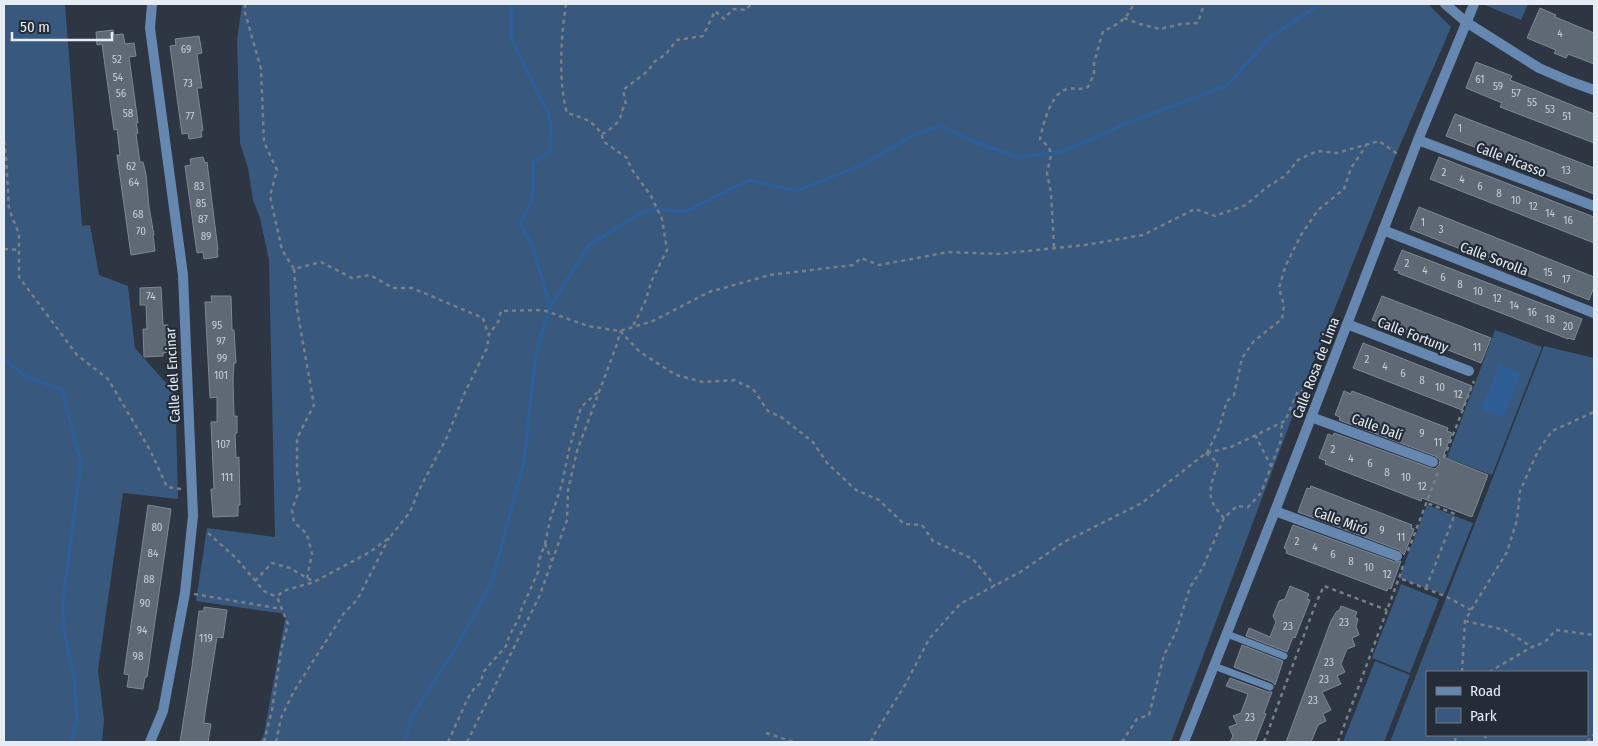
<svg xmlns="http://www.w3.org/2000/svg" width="1598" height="746" viewBox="0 0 1598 746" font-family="'Fira Sans Condensed',sans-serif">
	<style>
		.green { fill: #39587d; fill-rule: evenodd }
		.water { fill: #2e5e95 }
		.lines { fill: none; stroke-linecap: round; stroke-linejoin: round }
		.stream { stroke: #2e5e95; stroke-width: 4 }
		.building { fill: #5f6976; stroke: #7d8895 }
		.path { stroke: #777f89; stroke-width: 2.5; stroke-dasharray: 4 4; stroke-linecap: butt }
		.lane { stroke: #6587b0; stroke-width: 7 }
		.street { stroke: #6587b0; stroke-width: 10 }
		.labels { text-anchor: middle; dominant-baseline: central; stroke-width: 4.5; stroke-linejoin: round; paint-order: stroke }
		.number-label { font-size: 11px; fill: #c5ccd5 }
		.street-label { font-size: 14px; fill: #e7edf5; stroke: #232c37 }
	</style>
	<rect width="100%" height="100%" fill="#2d3642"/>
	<!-- green -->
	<g class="green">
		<path d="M4,4H65L82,226L90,225L99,275L128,286L135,348L166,383H175L178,499L123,493L98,670L104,720L102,742H4Z"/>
		<path d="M242,4H1428L1451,27L1397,152L1302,391L1171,742H260L264,734L286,614L196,601L207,528L275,537L269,260L260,218L253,200L248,168L240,143L237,40Z"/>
		<path d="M1485,4H1528L1521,20L1485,5Z"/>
		<path d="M1495,330L1542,347L1492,475L1447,458Z"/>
		<path d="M1544,346L1594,358V742H1390ZM1587,672V735H1427V672Z"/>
		<path d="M1427,505L1473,523L1444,595L1399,578Z"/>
		<path d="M1401,584L1439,599L1410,673L1372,658Z"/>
		<path d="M1375,661L1410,675L1384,742H1343Z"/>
	</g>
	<!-- water -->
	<path class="water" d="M1499,364L1521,373L1503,418L1481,409Z"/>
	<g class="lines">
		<!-- stream -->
		<g class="stream">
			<path d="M511,4V38L538,94L548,112L551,126L550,151L533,163C535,187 534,203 520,223L533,247L550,307"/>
			<path d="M4,359L25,376L62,390L81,463L62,607L65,635L74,678L77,719L71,742"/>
			<path d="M404,742L412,716L457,646L492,582L524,461L536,353L550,307L589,245L641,213L656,208L672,211H687L749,180L796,191L862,165L915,134L942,126L972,141L1017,157L1064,151L1125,124L1228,85L1268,39L1320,4"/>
		</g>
	</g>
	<!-- building -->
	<g class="building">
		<path d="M1540,8L1556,15L1555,17L1594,33V64L1568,54L1566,58L1554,53L1556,50L1527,38Z"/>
		<path d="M113,30L114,35L123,34L125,44L134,43L136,56L129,57L138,123H136L138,133L136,134L140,162H143L146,174L149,207L154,235H153L155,251L131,255L117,155H120L117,129L114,130L102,44L97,45L96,32Z"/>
		<path d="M199,36L202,53L197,54L202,88H197L203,130L201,131L202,137L189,139L188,133L182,134L170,46L176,45L175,39Z"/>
		<path d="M1476,62L1512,76L1510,80L1594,114V143L1500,107L1502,103L1466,88Z"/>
		<path d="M1455,114L1594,168V194L1446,136Z"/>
		<path d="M203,157L205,163L207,162L218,250H217L218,257L204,259L203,252L197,253L185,166L191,165L190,159Z"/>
		<path d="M1439,157L1594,217V243L1430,179Z"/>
		<path d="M1419,207L1594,277V287L1589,300L1410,229Z"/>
		<path d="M1402,250L1582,319L1574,340L1569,338L1568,339L1398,273L1399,271L1394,270Z"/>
		<path d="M161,287L163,325H168L169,352L163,353V356L144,357L143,329H147L146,305H140V288Z"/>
		<path d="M211,296H231L232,330H234L236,363H234L233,380L234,416H237V433H235L236,458L239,457L240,505H238V516L213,517L211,489H214L211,422H217V397L210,398L205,302H212Z"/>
		<path d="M1382,296L1491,338L1481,363L1372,320Z"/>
		<path d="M1363,343L1472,386L1462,410L1353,368Z"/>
		<path d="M1344,391L1351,394L1352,391L1448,428L1447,431L1452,433L1443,457L1488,475L1472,517L1427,500L1422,498L1421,501L1325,464L1326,461L1319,458L1328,434L1333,436L1334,433L1431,468L1435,469L1439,465L1440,460L1435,456L1339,420L1340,417L1335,415Z"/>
		<path d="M1311,486L1412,525L1411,528L1414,529L1404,555L1399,550L1298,512L1307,488L1310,489Z"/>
		<path d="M148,505L171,509L147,677H145L143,689L127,687L129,675L124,674Z"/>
		<path d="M1293,525L1395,562L1401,561L1391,589L1388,588L1387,591L1286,553L1287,550L1284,548Z"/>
		<path d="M1290,586L1309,594L1307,599L1310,600L1295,638L1293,637L1287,652L1246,636L1249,628L1270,637L1276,622L1273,616L1279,601L1285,599Z"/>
		<path d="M1341,606L1357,612L1355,617L1358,619L1356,626L1359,635L1352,638L1355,646L1347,649L1341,664L1345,672L1337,676L1341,684L1322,692L1331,710L1323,714L1326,721L1318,725L1311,742H1286L1331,621L1337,611H1339Z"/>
		<path d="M204,607L227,610L223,638L217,637L205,713L204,723L211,724L208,742H180L192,666L199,611H204Z"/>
		<path d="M1242,645L1283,661L1275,685L1272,682L1234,667Z"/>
		<path d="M1230,678L1268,692H1272L1264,713L1266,714L1255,742H1230L1233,736L1229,727L1237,724L1233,716L1241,713L1248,694L1226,686Z"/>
	</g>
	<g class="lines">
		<!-- path -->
		<g class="path">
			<path d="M246,4L244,9L261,69L264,142L277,170L270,196L282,250L294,269L321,262L352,278L370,275L393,288H412L483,318L488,334"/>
			<path d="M566,4C561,37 558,81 567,113C585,118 599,123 604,142L627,158L631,168L651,196L662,219L667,250L652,280L645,302L632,328"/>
			<path d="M1124,18L1140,24L1160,29L1181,24L1198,23L1204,4"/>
			<path d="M602,134C607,132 616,125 619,120C623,114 619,112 626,105L623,90L648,71L654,62L665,55L677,40L703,36L715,11L724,19L733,9L746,10L751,4"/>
			<path d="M4,141L6,157L9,209L19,234V277L77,355L108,379L150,450L167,487L181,489"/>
			<path d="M1054,247L1051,193L1047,173L1051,155L1049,147L1040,139C1043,125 1051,91 1068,89C1077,87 1078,91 1088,87L1094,74V63L1103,31C1116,26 1129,18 1133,4"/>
			<path d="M4,249L19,250"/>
			<path d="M294,269L297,309L314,405L297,438V472L300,488L292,510L294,522L307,534L312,554L307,578"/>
			<path d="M620,331L640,352L676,375L703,382L734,380L753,389L768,411L781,417L813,442L827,463L856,490L879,500L904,524L922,525L933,541L973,559L995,586"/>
			<path d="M1255,435L1271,466"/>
			<path d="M1206,453L1218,463C1210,488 1204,497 1224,518"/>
			<path d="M1207,453L1219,428L1227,401L1234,395L1242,358L1254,341L1282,319L1284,305L1279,288L1285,267L1301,235L1318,210L1344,189L1351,168L1366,146"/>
			<path d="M1444,458L1474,381"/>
			<path d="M208,533L236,558L264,591L277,597"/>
			<path d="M545,544L550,520L562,484L569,450L581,407L599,391"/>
			<path d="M1408,551L1438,472"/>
			<path d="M1403,566L1399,578L1447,597L1471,610"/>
			<path d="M255,581L272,563L290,568L314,582"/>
			<path d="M1426,588L1455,514L1427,503"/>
			<path d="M194,594L282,609"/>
			<path d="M1465,621L1505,630L1532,647"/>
			<path d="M1462,672L1465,621L1471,610L1507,552L1517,520L1520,491L1538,451L1552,431L1594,412"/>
			<path d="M1489,672L1532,647L1545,642L1556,630L1594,635"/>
			<path d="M766,733L794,742"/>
			<path d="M1484,735L1488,742"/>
			<path d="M264,742L272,710L281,651L288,624L277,597L283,591L314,582L370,552L390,537L410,512L418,492L447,437L465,392L487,348L489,334L498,322L501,311L537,310L546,311L588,326L620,331L653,321L709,292L770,275L853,265L861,258L879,265L949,252L998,254L1085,245L1143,235L1195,209L1215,216L1246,205L1267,187L1285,176L1298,160L1317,151L1337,153L1379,141L1399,155"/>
			<path d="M276,742L281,718L294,691L344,613L357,600L389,538"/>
			<path d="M448,742L468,698L475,687L480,684L484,671L506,646L509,636L519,618L521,610L539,570L538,563L545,544L552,561"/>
			<path d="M467,742L539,597L567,520L568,490L577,451L617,344L620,332"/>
			<path d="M871,742L874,735L905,685L929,639L960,604L1022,571L1064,542L1142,503L1206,453L1231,447L1285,421L1298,391H1302L1305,400"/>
			<path d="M1122,742L1137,719L1149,715L1164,655L1176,632L1190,587L1202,569L1224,518L1237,506L1248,507L1261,493L1281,440L1282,422"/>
			<path d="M1264,742L1316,603L1324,586L1387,610"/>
			<path d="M1338,742L1399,578"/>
			<path d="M1455,742L1456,735"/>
			<path d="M1587,742L1594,735"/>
		</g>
		<!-- lane -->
		<g class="lane">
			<path d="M1227,634L1284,656"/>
			<path d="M1214,666L1270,687"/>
		</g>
		<!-- street -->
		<g class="street">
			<path d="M1445,4L1466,22L1539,68L1569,81L1594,90"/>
			<path d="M1418,140L1594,206"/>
			<path d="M1383,230L1594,313"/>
			<path d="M1347,324L1469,371"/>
			<path d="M1311,417L1433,462"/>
			<path d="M1275,511L1397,556"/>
			<path d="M150,742L163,711L185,593L193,516L183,275L150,28L152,4"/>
			<path d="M1184,742L1275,511L1418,140L1474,4"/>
		</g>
	</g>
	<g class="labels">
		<!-- number labels -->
		<g class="number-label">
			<text x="1560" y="33">4</text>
			<text x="186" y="49">69</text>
			<text x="117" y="59">52</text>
			<text x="118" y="77">54</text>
			<text x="1480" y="79">61</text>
			<text x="188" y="83">73</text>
			<text x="1498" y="86">59</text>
			<text x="121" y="93">56</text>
			<text x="1516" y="93">57</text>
			<text x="1532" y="102">55</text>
			<text x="1550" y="109">53</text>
			<text x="128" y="113">58</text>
			<text x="190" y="116">77</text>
			<text x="1567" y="116">51</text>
			<text x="1460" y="128">1</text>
			<text x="131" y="166">62</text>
			<text x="1566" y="170">13</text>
			<text x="1444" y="172">2</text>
			<text x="1462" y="179">4</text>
			<text x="134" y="182">64</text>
			<text x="199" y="186">83</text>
			<text x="1480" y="186">6</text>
			<text x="1499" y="193">8</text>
			<text x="1516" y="200">10</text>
			<text x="201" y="203">85</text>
			<text x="1533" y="206">12</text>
			<text x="1550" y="213">14</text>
			<text x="138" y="214">68</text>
			<text x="203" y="219">87</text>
			<text x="1568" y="220">16</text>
			<text x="1423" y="222">1</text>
			<text x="1441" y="229">3</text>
			<text x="141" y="231">70</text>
			<text x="206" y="236">89</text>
			<text x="1407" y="263">2</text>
			<text x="1425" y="270">4</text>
			<text x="1548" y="272">15</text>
			<text x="1443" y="277">6</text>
			<text x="1566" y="279">17</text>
			<text x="1460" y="284">8</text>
			<text x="1478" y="291">10</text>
			<text x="151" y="296">74</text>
			<text x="1497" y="298">12</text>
			<text x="1514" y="305">14</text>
			<text x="1532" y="312">16</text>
			<text x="1550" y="319">18</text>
			<text x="217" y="325">95</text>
			<text x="1568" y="326">20</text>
			<text x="221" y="341">97</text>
			<text x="1477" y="347">11</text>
			<text x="222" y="358">99</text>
			<text x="1367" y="359">2</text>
			<text x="1385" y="366">4</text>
			<text x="1403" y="373">6</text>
			<text x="221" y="375">101</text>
			<text x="1422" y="380">8</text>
			<text x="1440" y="387">10</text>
			<text x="1458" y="394">12</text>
			<text x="1422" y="433">9</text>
			<text x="1438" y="442">11</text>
			<text x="223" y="444">107</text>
			<text x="1333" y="449">2</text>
			<text x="1351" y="458">4</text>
			<text x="1370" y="463">6</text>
			<text x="1387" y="472">8</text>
			<text x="227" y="477">111</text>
			<text x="1406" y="477">10</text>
			<text x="1422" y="486">12</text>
			<text x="157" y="527">80</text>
			<text x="1382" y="530">9</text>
			<text x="1401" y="537">11</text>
			<text x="1297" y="541">2</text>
			<text x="1315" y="547">4</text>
			<text x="153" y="553">84</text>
			<text x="1333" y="554">6</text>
			<text x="1351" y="561">8</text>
			<text x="1369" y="567">10</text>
			<text x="1387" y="574">12</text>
			<text x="149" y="579">88</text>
			<text x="145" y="603">90</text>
			<text x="1344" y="622">23</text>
			<text x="1288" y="626">23</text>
			<text x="142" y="630">94</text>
			<text x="206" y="638">119</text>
			<text x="138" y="656">98</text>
			<text x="1329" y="662">23</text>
			<text x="1324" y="679">23</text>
			<text x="1313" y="700">23</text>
			<text x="1250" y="717">23</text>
		</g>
		<!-- street labels -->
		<g class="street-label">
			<text transform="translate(1511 160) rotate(21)">Calle Picasso</text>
			<text transform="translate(1494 259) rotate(21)">Calle Sorolla</text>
			<text transform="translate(1413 335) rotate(21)">Calle Fortuny</text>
			<text transform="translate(1316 368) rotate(-69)">Calle Rosa de Lima</text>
			<text transform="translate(173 375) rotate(-93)">Calle del Encinar</text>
			<text transform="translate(1377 427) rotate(20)">Calle Dalí</text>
			<text transform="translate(1341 521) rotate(20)">Calle Miró</text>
		</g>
	</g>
	<!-- border -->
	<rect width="1598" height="746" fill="none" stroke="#e7edf5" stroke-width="10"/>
	<!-- legend -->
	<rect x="1426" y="671" width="162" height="65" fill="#232c37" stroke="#717983"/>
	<rect x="1436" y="687" width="25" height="8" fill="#6587b0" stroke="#717983"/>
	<text x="1470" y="696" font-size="15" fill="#e7edf5">Road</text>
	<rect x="1436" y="708" width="25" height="15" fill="#39587d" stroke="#717983"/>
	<text x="1470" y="721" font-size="15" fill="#e7edf5">Park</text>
	<!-- scale -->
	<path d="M12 32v8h100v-8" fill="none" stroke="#e7edf5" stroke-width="2.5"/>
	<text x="20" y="32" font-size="15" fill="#e7edf5" stroke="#232c37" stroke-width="4" paint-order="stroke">50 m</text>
</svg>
